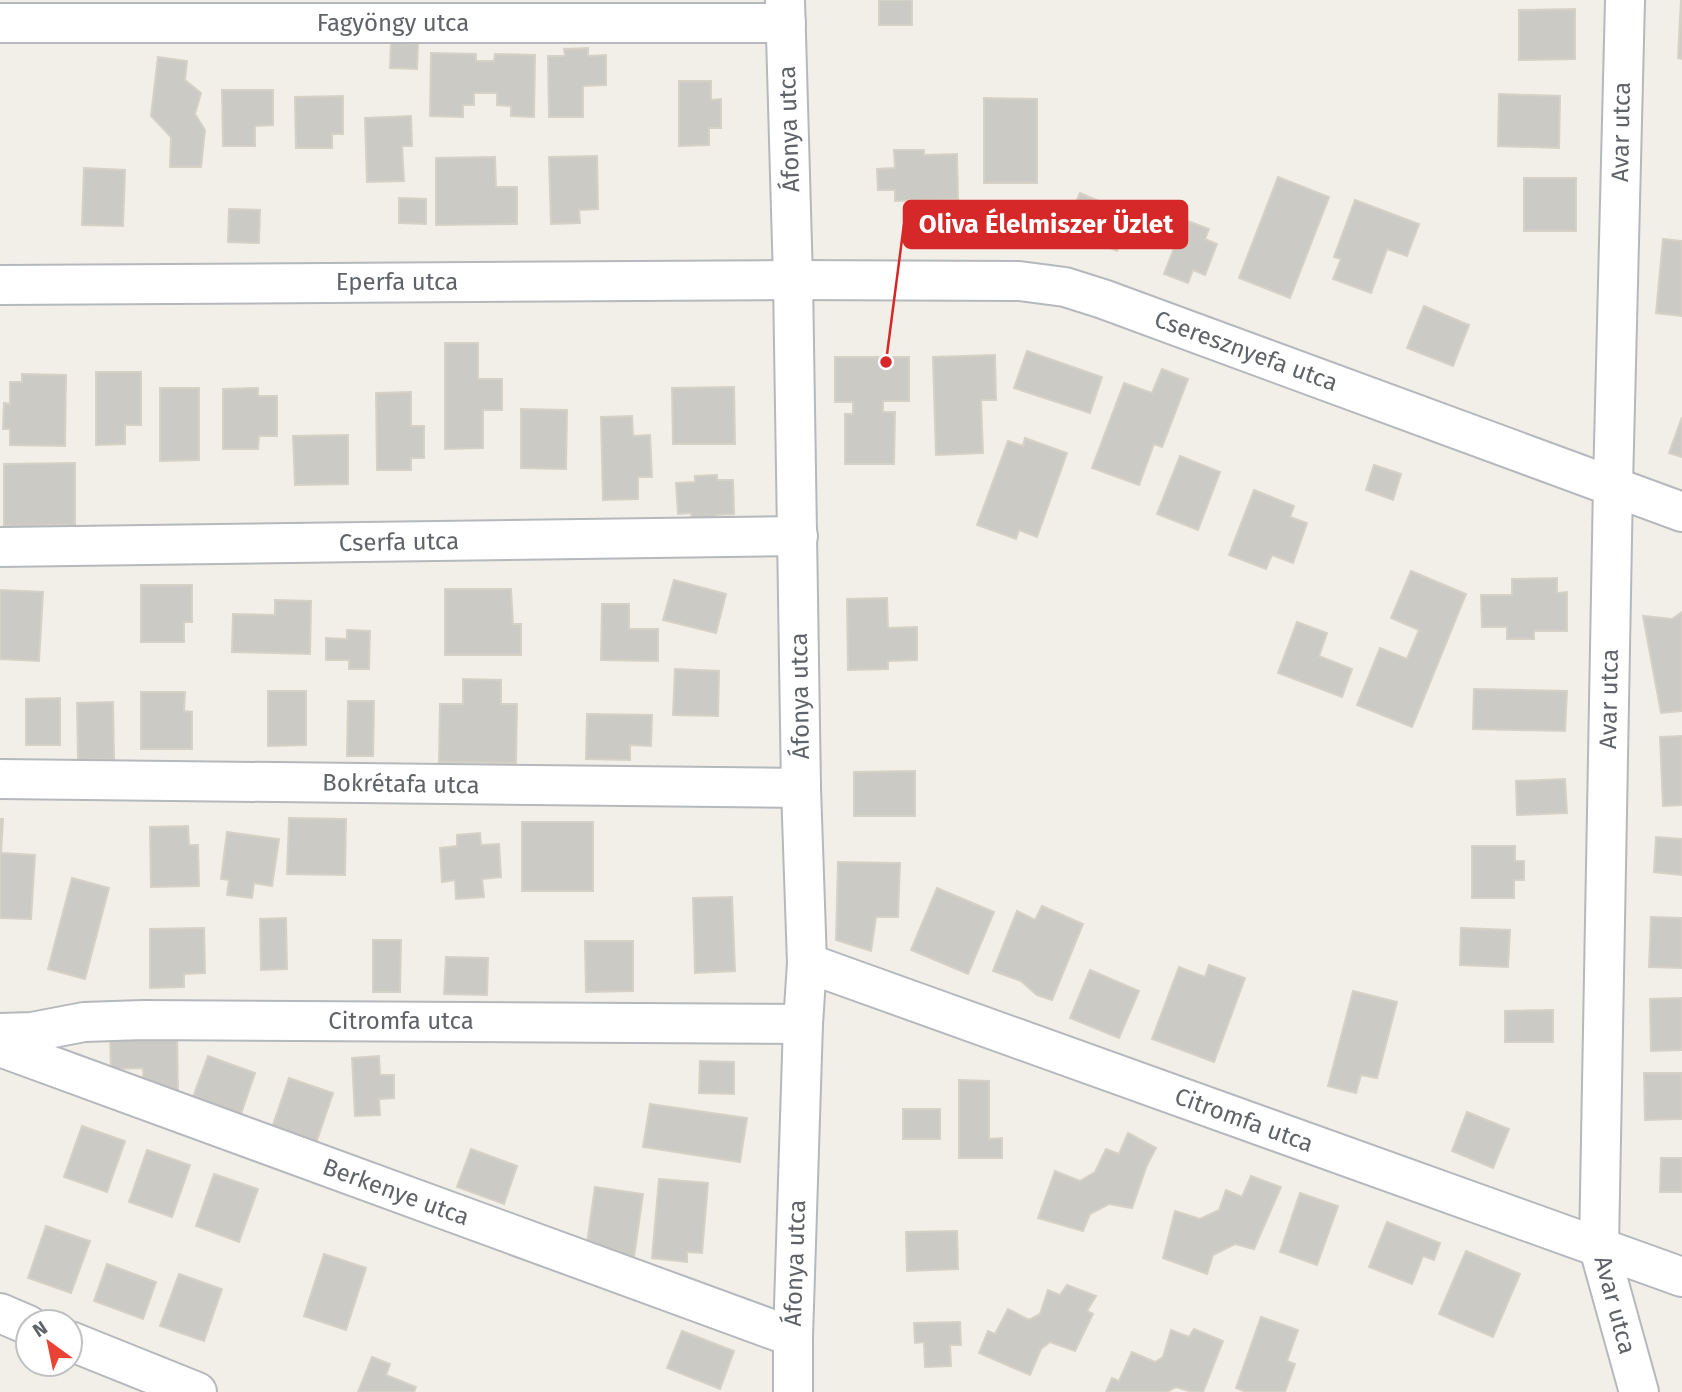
<svg xmlns="http://www.w3.org/2000/svg" width="1682" height="1392" viewBox="0 0 1682 1392" font-family="'Fira Sans',sans-serif">
	<style>
		.building { fill: #cccac5; stroke: #d6d1c6; stroke-width: 2 }
		.lines { fill: none; stroke-linecap: round; stroke-linejoin: round }
		.minor-casing { stroke: #b5b8bc; stroke-width: 42 }
		.minor { stroke: #fff; stroke-width: 38 }
		.labels { text-anchor: middle; dominant-baseline: central; stroke-width: 5; stroke-linejoin: round; paint-order: stroke }
		.street-label { font-size: 24px; fill: #5f6368; stroke: #fff }
		.leader { fill: none; stroke: #d62828; stroke-width: 2.5 }
		.callout-dot { fill: #d62828; stroke: #fff; stroke-width: 2.5 }
		.callout { fill: #d62828; stroke: #d62828; stroke-width: 2.5 }
		.callout-label { font-size: 26px; text-anchor: middle; font-weight: bold; fill: #fff }
	</style>
	<rect width="100%" height="100%" fill="#f1efe8"/>
	<!-- building -->
	<g class="building">
		<rect x="879" y="0" width="33" height="25"/>
		<path d="M1681,0H1682V59L1678,58Z"/>
		<path d="M1575,9V59L1519,60V10Z"/>
		<path d="M391,42L418,44L417,69L390,68Z"/>
		<path d="M588,48V56L606,55V85L583,86V117H549L548,56H565L564,49Z"/>
		<path d="M431,53L476,54V61H494L495,54L535,55L534,117L511,116V106L497,105V93H474V105H463V117L430,116Z"/>
		<path d="M158,57L187,61L185,80L201,93L195,114L205,130L201,167H170L171,137L151,116Z"/>
		<path d="M679,81H711V100L721,99V128H709V145L679,146Z"/>
		<path d="M222,90H273V125L255,126V146H223Z"/>
		<path d="M1499,94L1560,96L1559,148L1498,146Z"/>
		<path d="M343,96V134H332V148H296L295,97Z"/>
		<path d="M984,98L1037,99V183H984Z"/>
		<path d="M411,116L412,146H402L404,181L367,182L365,118Z"/>
		<path d="M894,150H924V155L957,154L958,199L895,201V190H878L877,169L895,168Z"/>
		<path d="M597,156L598,209L579,210L580,223L551,224L549,157Z"/>
		<path d="M495,157L496,187H517V224L436,225V158Z"/>
		<path d="M84,168L125,170L123,226L82,225Z"/>
		<path d="M1278,177L1329,197L1290,298L1239,278Z"/>
		<rect x="1524" y="178" width="52" height="53"/>
		<path d="M1080,193L1132,215L1117,251L1064,228Z"/>
		<path d="M399,198L426,199V224L399,223Z"/>
		<path d="M1355,200L1419,224L1407,256L1387,249L1371,293L1333,279L1341,259L1334,257Z"/>
		<path d="M229,209L260,210L259,243L228,242Z"/>
		<path d="M1185,220L1209,229L1205,239L1217,244L1205,275L1193,270L1188,283L1164,274Z"/>
		<path d="M1663,239L1682,241V316L1656,313Z"/>
		<path d="M1424,306L1469,325L1453,366L1407,348Z"/>
		<path d="M445,343H478V379H502V410H483V448L445,449Z"/>
		<path d="M1027,351L1102,377L1090,413L1014,388Z"/>
		<path d="M995,355L996,400H981L983,453L936,455L933,357Z"/>
		<path d="M835,357H909V401H883V412H895L894,464H845V414H853V402H835Z"/>
		<path d="M1162,369L1188,379L1162,447L1154,444L1139,485L1092,468L1124,383L1152,393Z"/>
		<path d="M96,372H141V425H125V444L96,445Z"/>
		<path d="M22,374L66,375L65,446L10,445V429H3L4,403L10,404V382H22Z"/>
		<path d="M734,387L735,444H673L672,388Z"/>
		<path d="M160,388H199V460L160,461Z"/>
		<path d="M258,388V396H277V436H259L258,449H223V389Z"/>
		<path d="M411,392V426H424V458H411V470H377L376,393Z"/>
		<path d="M521,409L567,410L566,469L521,468Z"/>
		<path d="M632,416L633,436L650,435L652,477H638V499L603,500L601,417Z"/>
		<path d="M1682,417V457L1669,453Z"/>
		<path d="M348,435V484L295,485L293,436Z"/>
		<path d="M1025,438L1067,453L1037,537L1019,530L1016,539L977,525L1008,441L1023,446Z"/>
		<path d="M1180,456L1220,472L1198,530L1157,514Z"/>
		<path d="M75,463V525L4,526V464Z"/>
		<path d="M1374,465L1401,474L1393,500L1366,490Z"/>
		<path d="M717,475V480H733L734,514L716,515V518L692,520L691,513L678,514L676,483L695,482V476Z"/>
		<path d="M1254,490L1294,506L1290,517L1307,523L1293,563L1272,555L1266,569L1229,555Z"/>
		<path d="M1411,571L1466,594L1412,727L1357,705L1380,648L1407,659L1419,630L1391,618Z"/>
		<path d="M1557,578V593L1567,592V631H1534V639H1507V627H1482L1481,595H1512V579Z"/>
		<path d="M674,580L726,594L716,633L663,620Z"/>
		<path d="M141,585H192V622H184V642H141Z"/>
		<path d="M445,589H511L513,624H521V655H445Z"/>
		<path d="M0,590L43,592L39,661L0,659Z"/>
		<path d="M887,598L888,628L917,627V660L888,661V669L848,670L847,599Z"/>
		<path d="M275,600L311,601L310,654L232,652L233,614L275,615Z"/>
		<path d="M602,604H629V629H658V661L601,660Z"/>
		<path d="M1682,612V711L1661,713L1643,616L1672,619Z"/>
		<path d="M1297,622L1327,633L1319,656L1352,669L1342,697L1278,673Z"/>
		<path d="M347,630L370,631L369,669H349V660H326V638L347,639Z"/>
		<path d="M675,669L719,671L718,716L673,715Z"/>
		<path d="M463,679L501,680V704H517L516,763L439,762L440,704H463Z"/>
		<path d="M1474,689L1567,691L1565,731L1473,729Z"/>
		<path d="M268,691H306V745L268,746Z"/>
		<path d="M141,692H185L184,711L192,712V749H141Z"/>
		<path d="M60,698V745H26V699Z"/>
		<path d="M348,701H374L373,756H347Z"/>
		<path d="M113,702L114,759L78,760L77,703Z"/>
		<path d="M587,714L652,715L651,746L630,745V760L586,759Z"/>
		<path d="M1682,736V805L1663,806L1660,737Z"/>
		<path d="M915,771V816H854V772Z"/>
		<path d="M1565,779L1567,813L1517,815L1516,781Z"/>
		<path d="M289,818L346,819L345,875L287,874Z"/>
		<path d="M0,819H3L1,853L35,855L31,919L0,918Z"/>
		<rect x="522" y="822" width="71" height="69"/>
		<path d="M188,826L189,845H198L199,886L151,887L150,827Z"/>
		<path d="M227,832L279,839L272,886L254,883L252,898L227,895L229,880L221,879Z"/>
		<path d="M480,833L481,845L499,844L501,877L482,879L484,897L456,899L455,880L442,882L440,848L457,846V835Z"/>
		<path d="M1656,837L1682,839V875L1654,872Z"/>
		<path d="M1472,846H1515V861H1524V880H1514V898H1472Z"/>
		<path d="M838,862L900,863L898,917H876L871,951L836,940Z"/>
		<path d="M72,878L109,888L85,979L48,969Z"/>
		<path d="M937,888L994,912L968,974L911,950Z"/>
		<path d="M732,897L735,971L695,973L693,898Z"/>
		<path d="M1042,906L1083,924L1052,1000L1037,995L1021,981L993,971L1017,911L1035,920Z"/>
		<path d="M1651,917L1682,918V968L1649,967Z"/>
		<path d="M286,918L287,969L261,970L260,919Z"/>
		<path d="M204,928L205,973L184,974V987L150,988V929Z"/>
		<path d="M1461,928L1510,930L1508,967L1460,965Z"/>
		<path d="M373,940H401L400,992H373Z"/>
		<path d="M585,941H633V991L586,992Z"/>
		<path d="M446,957L488,958L487,995L444,994Z"/>
		<path d="M1209,965L1245,978L1214,1062L1152,1039L1179,967L1205,977Z"/>
		<path d="M1090,970L1139,991L1119,1038L1070,1018Z"/>
		<path d="M1353,991L1397,1002L1377,1078L1361,1075L1356,1093L1328,1086Z"/>
		<path d="M1682,998V1050L1651,1051L1650,999Z"/>
		<path d="M1553,1010V1042H1505V1011Z"/>
		<path d="M177,1032L178,1094L144,1095L143,1068L111,1069L110,1034Z"/>
		<path d="M208,1056L255,1073L241,1114L193,1097Z"/>
		<path d="M379,1056L380,1075H394V1098L379,1099L380,1115L355,1116L352,1058Z"/>
		<path d="M700,1061L734,1062V1094L699,1093Z"/>
		<path d="M1644,1073H1682V1119L1645,1120Z"/>
		<path d="M289,1078L333,1093L316,1143L272,1128Z"/>
		<path d="M959,1080L989,1081V1139L1002,1138V1158H959Z"/>
		<path d="M650,1104L747,1118L740,1162L643,1147Z"/>
		<rect x="903" y="1109" width="37" height="30"/>
		<path d="M1467,1112L1509,1129L1493,1168L1452,1151Z"/>
		<path d="M82,1126L125,1141L107,1192L64,1177Z"/>
		<path d="M1128,1133L1156,1148L1147,1165L1132,1208L1109,1204L1090,1214L1083,1231L1038,1218L1055,1171L1080,1181L1095,1172L1106,1149L1119,1154Z"/>
		<path d="M471,1149L517,1166L504,1204L457,1187Z"/>
		<path d="M147,1150L190,1165L172,1217L129,1202Z"/>
		<path d="M1661,1158H1682V1192H1660Z"/>
		<path d="M214,1174L258,1189L239,1242L196,1226Z"/>
		<path d="M1251,1176L1281,1187L1254,1249L1235,1244L1213,1255L1207,1274L1163,1258L1175,1211L1200,1219L1219,1210L1226,1190L1242,1197Z"/>
		<path d="M659,1179L708,1183L702,1253L687,1252V1262L652,1258Z"/>
		<path d="M595,1187L643,1194L634,1257L586,1250Z"/>
		<path d="M1300,1193L1338,1206L1317,1265L1280,1252Z"/>
		<path d="M1387,1222L1440,1243L1434,1260L1423,1256L1412,1284L1369,1267Z"/>
		<path d="M46,1226L90,1241L71,1293L28,1278Z"/>
		<path d="M957,1231L958,1269L907,1271L906,1232Z"/>
		<path d="M1466,1251L1520,1274L1493,1337L1439,1314Z"/>
		<path d="M324,1254L366,1268L346,1330L304,1316Z"/>
		<path d="M107,1264L156,1282L143,1319L94,1301Z"/>
		<path d="M179,1274L222,1289L204,1341L160,1326Z"/>
		<path d="M1067,1285L1096,1296L1087,1311L1093,1314L1075,1351L1050,1342L1041,1349L1030,1375L979,1353L988,1331L995,1334L1008,1309L1029,1320L1040,1314L1048,1290L1060,1295Z"/>
		<path d="M1261,1317L1298,1330L1287,1361L1295,1364L1285,1392H1246L1236,1388Z"/>
		<path d="M960,1322L961,1345H950L951,1366L925,1367L924,1342L915,1343L914,1323Z"/>
		<path d="M1194,1329L1223,1341L1203,1392H1192L1176,1387L1167,1392H1106L1112,1378L1119,1381L1132,1352L1155,1362L1163,1357L1171,1330L1189,1337Z"/>
		<path d="M682,1331L734,1351L720,1389L667,1368Z"/>
		<path d="M372,1357L390,1364L386,1375L416,1387L414,1392H358Z"/>
	</g>
	<g class="lines">
		<!-- minor casing -->
		<g class="minor-casing">
			<g id="minor">
				<path d="M785,0L793,280L801,788L807,963L803,1024L793,1337V1392"/>
				<path d="M1625,0L1613,485L1599,1248L1639,1392"/>
				<path d="M0,23H786"/>
				<path d="M0,285L793,280L1019,281L1065,287L1103,299L1682,512"/>
				<path d="M0,547L798,536"/>
				<path d="M0,779L801,788"/>
				<path d="M807,963L1682,1277"/>
				<path d="M0,1033L32,1032L84,1022L143,1020L803,1024"/>
				<path d="M0,1047L793,1337"/>
				<path d="M0,1313L28,1325"/>
				<path d="M70,1341L197,1392"/>
			</g>
		</g>
		<!-- minor -->
		<use href="#minor" class="minor"/>
	</g>
	<g class="labels">
		<!-- street labels -->
		<g class="street-label">
			<text x="393" y="23">Fagyöngy utca</text>
			<text transform="translate(789 129) rotate(-92)">Áfonya utca</text>
			<text transform="translate(1621 132) rotate(-89)">Avar utca</text>
			<text x="397" y="282">Eperfa utca</text>
			<text transform="translate(1246 351) rotate(20)">Cseresznyefa utca</text>
			<text transform="translate(399 542) rotate(-1)">Cserfa utca</text>
			<text transform="translate(800 696) rotate(-91)">Áfonya utca</text>
			<text transform="translate(1609 699) rotate(-89)">Avar utca</text>
			<text transform="translate(401 784) rotate(1)">Bokrétafa utca</text>
			<text x="401" y="1021">Citromfa utca</text>
			<text transform="translate(1244 1120) rotate(20)">Citromfa utca</text>
			<text transform="translate(396 1192) rotate(20)">Berkenye utca</text>
			<text transform="translate(795 1263) rotate(-88)">Áfonya utca</text>
			<text transform="translate(1615 1305) rotate(75)">Avar utca</text>
		</g>
	</g>
	<!-- callouts -->
	<path class="leader" d="M886 362L904 224"/>
	<circle class="callout-dot" cx="886" cy="362" r="7"/>
	<rect class="callout" x="904" y="201" width="283" height="47" rx="7"/>
	<g class="callout-label">
		<text x="1046" y="233">Oliva Élelmiszer Üzlet</text>
	</g>
	<!-- north arrow -->
	<g transform="translate(49 1343) rotate(327)"><circle r="33" fill="#ffffff" stroke="#bfc1c3" stroke-width="2"/>
	<path d="M0-5L12 26L0 18L-12 26Z" fill="#ea4335"/>
	<text y="-10" font-size="19" font-weight="bold" text-anchor="middle" fill="#5f6368">N</text>
	</g>
</svg>
